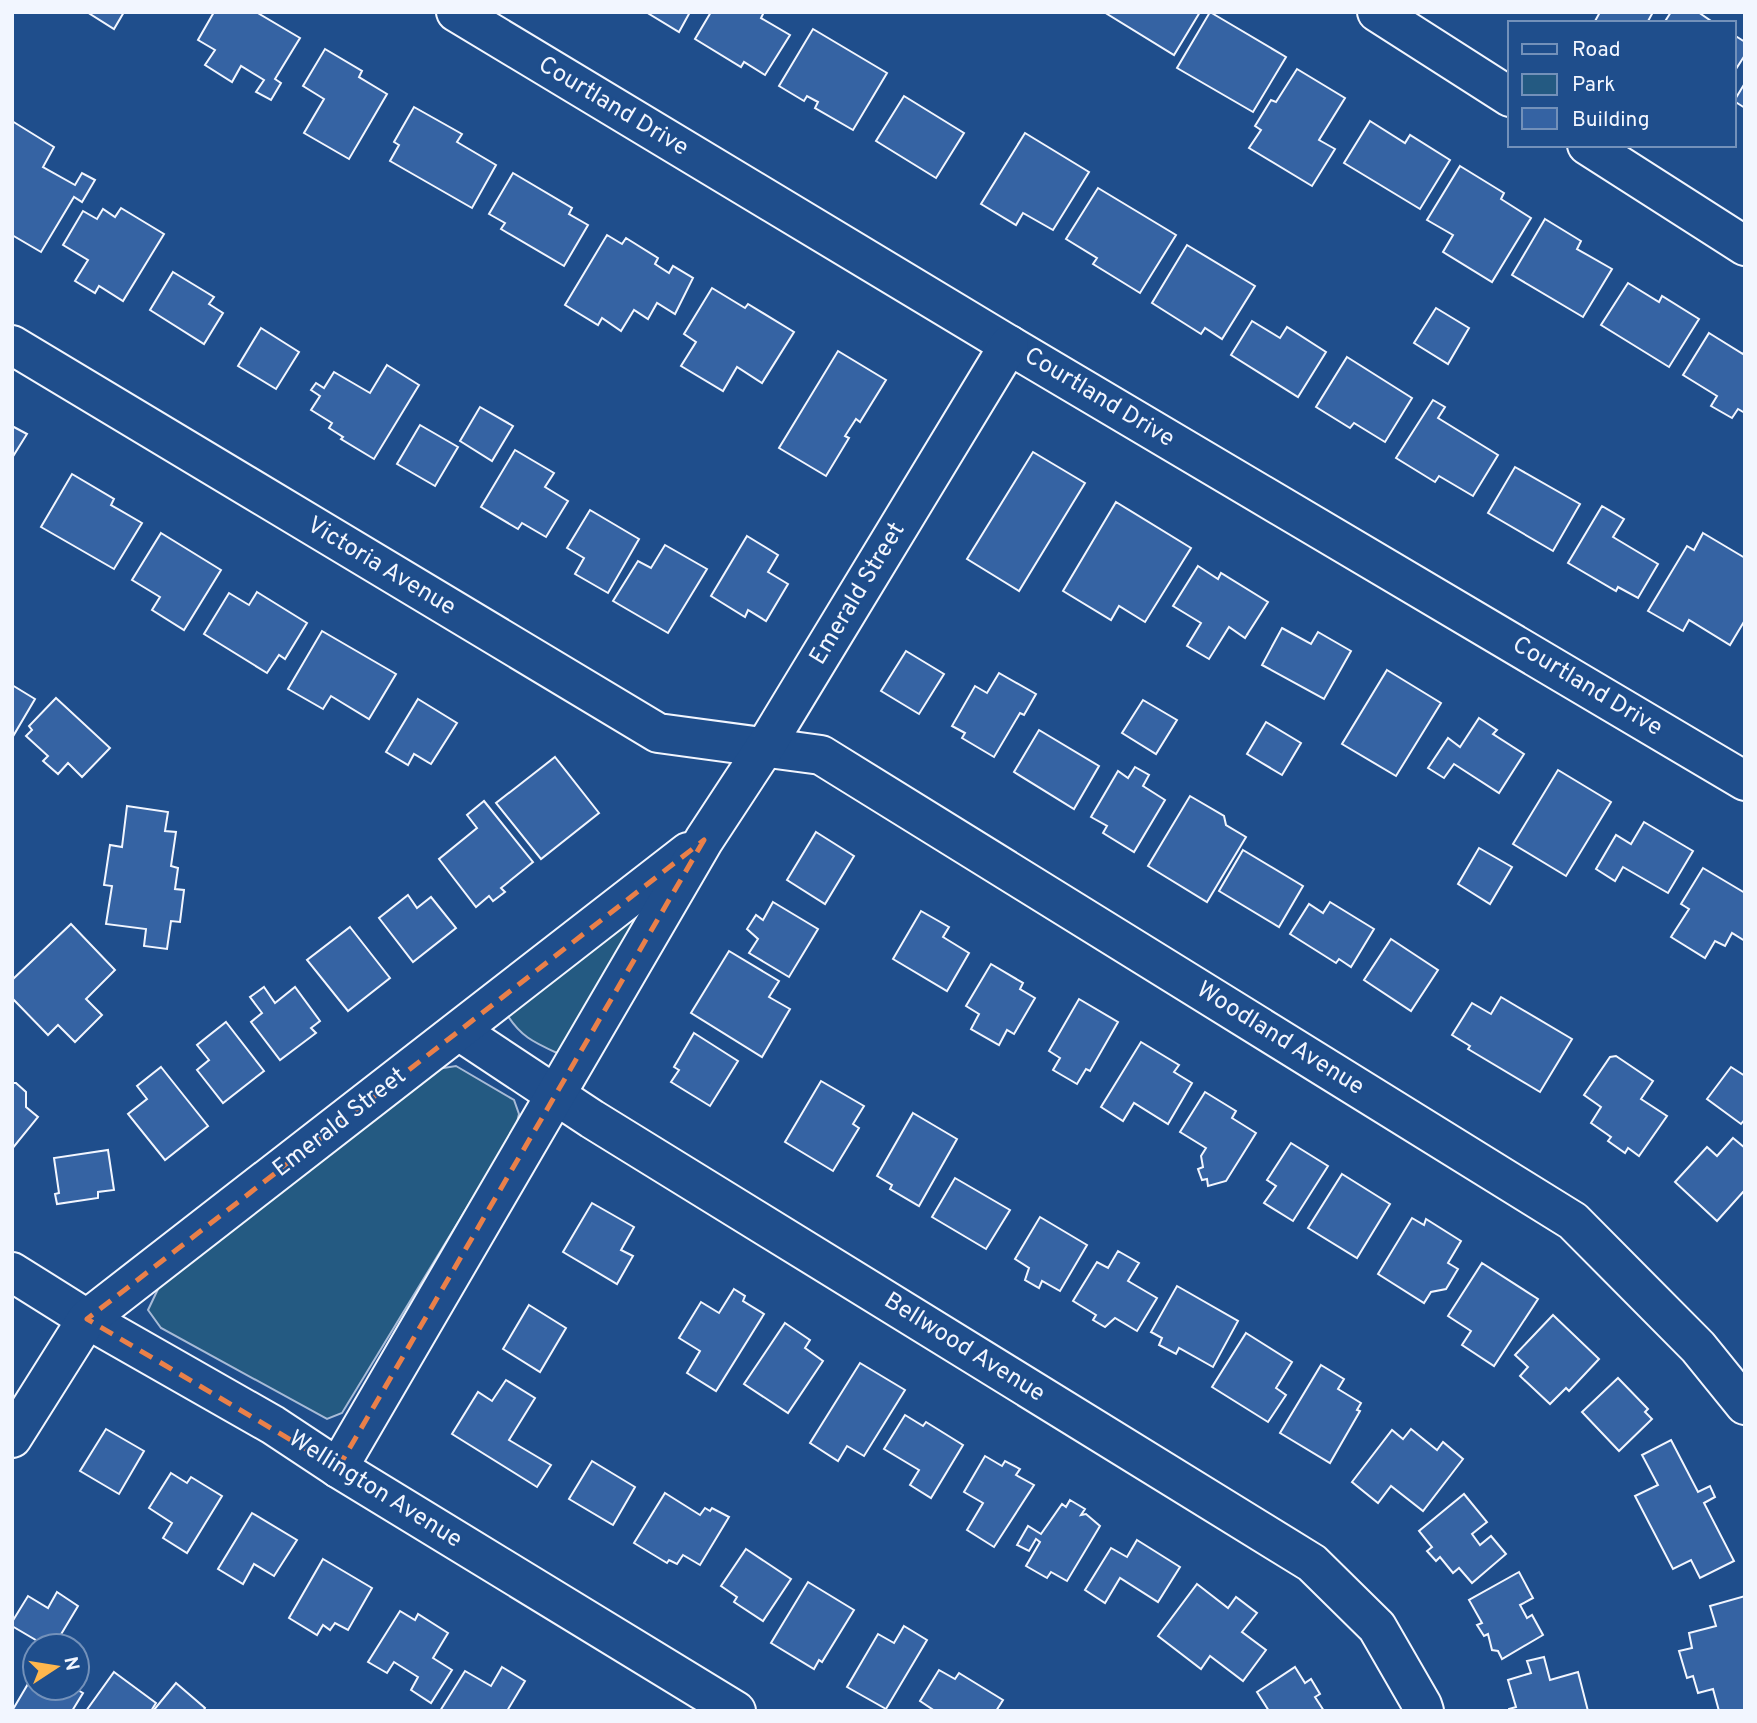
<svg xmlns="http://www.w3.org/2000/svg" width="1757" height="1723" viewBox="0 0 1757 1723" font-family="Overpass,sans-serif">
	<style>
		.green { fill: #245a82; stroke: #a8bbd7; stroke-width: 2 }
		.building { fill: #3563a3; stroke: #f2f6ff; stroke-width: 2 }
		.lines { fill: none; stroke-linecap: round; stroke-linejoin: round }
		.minor-casing { stroke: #f2f6ff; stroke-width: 42 }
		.minor { stroke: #1f4e8c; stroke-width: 38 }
		.marked { fill: none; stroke: #ea8049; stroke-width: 5; stroke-dasharray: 14 9; stroke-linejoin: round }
		.labels { text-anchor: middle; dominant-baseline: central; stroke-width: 5; stroke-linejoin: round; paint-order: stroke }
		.street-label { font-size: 24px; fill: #f2f6ff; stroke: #1f4e8c }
	</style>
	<rect width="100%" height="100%" fill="#1f4e8c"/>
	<!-- green -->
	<g class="green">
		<path d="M640,917L637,931L557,1053C533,1042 520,1036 506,1013L628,919Z"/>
		<path d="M456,1066L514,1100L519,1114L516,1127L342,1413L327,1419L161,1328L148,1310L159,1287L431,1070Z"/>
	</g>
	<!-- building -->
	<g class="building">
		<path d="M87,12H124L114,29Z"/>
		<path d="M214,12H256L300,38L275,79L281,83L271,100L256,92L264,80L241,66L232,82L205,65L215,50L198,40Z"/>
		<path d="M646,12H690L679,32Z"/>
		<path d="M711,12H764L761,18L790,35L765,75L744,62L741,67L695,39Z"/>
		<path d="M1104,12H1200L1174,55Z"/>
		<path d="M1210,12L1286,57L1253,112L1177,68Z"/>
		<path d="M1600,12H1653L1647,23H1594Z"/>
		<path d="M1671,12H1698L1714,23H1664Z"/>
		<path d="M813,29L887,73L853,130L815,108L818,102L807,96L804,101L779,86Z"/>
		<path d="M1734,35L1745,42V55L1734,72Z"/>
		<path d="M325,49L362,71L359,77L387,94L349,159L304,133L324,99L303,86Z"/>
		<path d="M1297,69L1345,98L1319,140L1335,149L1312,186L1249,148L1261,130L1255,126L1271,100L1276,102Z"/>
		<path d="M1745,83V108L1734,101Z"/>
		<path d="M904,96L964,133L936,178L876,141Z"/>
		<path d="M414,107L462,134L457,142L496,165L472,208L390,161L399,145L394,142Z"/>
		<path d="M12,121L54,147L43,167L75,185L82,173L95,180L82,202L74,197L41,252L12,235Z"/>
		<path d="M1370,121L1405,143L1410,135L1450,160L1420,209L1344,163Z"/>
		<path d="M1025,133L1089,172L1053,230L1023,213L1016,225L981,204Z"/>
		<path d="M1460,166L1504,193L1501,199L1531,218L1492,282L1443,252L1453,235L1427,220Z"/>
		<path d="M513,173L572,208L569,214L588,225L564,266L501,229L505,223L489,214Z"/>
		<path d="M1098,188L1176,235L1140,293L1093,264L1097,258L1066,239Z"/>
		<path d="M121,208L164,234L123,301L99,286L95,293L75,281L88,260L63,245L83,211L97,219L103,209L115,217Z"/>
		<path d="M1545,219L1581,241L1577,249L1612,269L1583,317L1512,275Z"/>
		<path d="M607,235L622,244L626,238L658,258L655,264L669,273L673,266L693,278L675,314L657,303L648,319L634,310L621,331L602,318L598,325L565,305Z"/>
		<path d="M1187,245L1255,286L1222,339L1205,328L1201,334L1152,303Z"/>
		<path d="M173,272L214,297L209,304L223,313L204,344L150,310Z"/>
		<path d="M1628,283L1659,302L1662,296L1699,319L1669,367L1601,325Z"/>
		<path d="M712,288L745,308L748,304L794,332L762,383L737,367L723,391L681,366L696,342L684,334Z"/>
		<path d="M1436,308L1469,328L1448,364L1414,343Z"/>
		<path d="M1252,321L1280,338L1287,327L1326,352L1298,397L1231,355Z"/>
		<path d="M261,328L299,352L276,389L238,366Z"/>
		<path d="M1709,333L1743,354L1745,350V413L1738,409L1732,418L1711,406L1717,396L1683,375Z"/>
		<path d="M838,351L886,380L860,422L856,419L845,436L849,438L826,476L779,448Z"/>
		<path d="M1347,357L1412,398L1385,442L1354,423L1350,428L1316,407Z"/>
		<path d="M387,365L419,385L374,459L341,439L343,437L329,428L332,423L311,410L320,396L311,390L316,383L324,388L334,372L370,393Z"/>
		<path d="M1433,400L1445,407L1438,418L1498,455L1473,496L1439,476L1435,482L1396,458Z"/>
		<path d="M480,407L513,426L492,461L460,441Z"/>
		<path d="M420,425L458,447L435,486L397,464Z"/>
		<path d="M12,426L27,434L12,458Z"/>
		<path d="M515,450L554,473L545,487L568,501L546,537L522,523L518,529L481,507Z"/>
		<path d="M1033,452L1085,483L1019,591L967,559Z"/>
		<path d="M1515,467L1580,504L1553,551L1488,513Z"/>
		<path d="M72,474L114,499L111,505L142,523L114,569L41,527Z"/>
		<path d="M1116,502L1191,548L1145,622L1119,606L1111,620L1063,591Z"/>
		<path d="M1602,506L1624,519L1613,537L1658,564L1638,598L1618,587L1616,591L1568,563Z"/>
		<path d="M590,510L639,539L608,593L575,574L584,558L567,548Z"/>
		<path d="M161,533L221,570L184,630L152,610L160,597L132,580Z"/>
		<path d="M1703,533L1745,558V620L1730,645L1689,620L1683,631L1648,611L1687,546L1694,550Z"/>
		<path d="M747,536L778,555L768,572L788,584L766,621L748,610L745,617L711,596Z"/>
		<path d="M665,545L707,569L668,633L613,601L638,561L651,568Z"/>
		<path d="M1198,566L1218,579L1221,573L1268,602L1245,638L1229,627L1209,659L1187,646L1201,623L1173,606Z"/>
		<path d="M257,592L307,623L285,659L279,655L267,673L204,634L229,593L249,605Z"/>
		<path d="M1282,628L1311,644L1318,632L1351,651L1324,699L1262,665Z"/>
		<path d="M322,631L396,674L369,719L331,696L323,709L288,689Z"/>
		<path d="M906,651L944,674L919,714L881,691Z"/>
		<path d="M1387,670L1441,703L1396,776L1342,744Z"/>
		<path d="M999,673L1036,694L1024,715L1020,713L994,757L962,738L965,733L952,726L975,686L987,693Z"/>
		<path d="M12,685L35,699L12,738Z"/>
		<path d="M56,698L110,748L82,777L68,763L58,774L43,761L48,756L26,736L32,730L29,726Z"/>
		<path d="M418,699L457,723L431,764L414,754L408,765L386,752Z"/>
		<path d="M1143,700L1177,720L1156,754L1122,733Z"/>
		<path d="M1479,718L1497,730L1493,734L1524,754L1499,793L1454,764L1444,778L1428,768L1448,738L1460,747Z"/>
		<path d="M1266,722L1301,743L1282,775L1247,754Z"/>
		<path d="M1039,730L1099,766L1074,809L1014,772Z"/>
		<path d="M555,757L599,813L541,859L496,803Z"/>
		<path d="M1135,767L1149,775L1143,786L1165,800L1134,852L1103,833L1107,826L1091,817L1118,771L1128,778Z"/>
		<path d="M1558,770L1611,802L1566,876L1513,844Z"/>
		<path d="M1190,796L1224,816L1226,825L1246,837L1207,902L1148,866Z"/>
		<path d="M484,801L533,862L501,888L505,892L493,901L489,896L476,907L439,859L477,828L467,815Z"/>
		<path d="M127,806L168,812L165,831L176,832L171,866L178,868L175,889L184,890L180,922L171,921L167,949L144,946L146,929L106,924L112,886L104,885L110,845L122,847Z"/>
		<path d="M1644,822L1693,851L1668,893L1623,867L1615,881L1596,869L1616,835L1631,844Z"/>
		<path d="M816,832L854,856L825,904L787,880Z"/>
		<path d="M1479,848L1512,867L1490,904L1458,884Z"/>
		<path d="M1243,850L1303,886L1279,927L1219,891Z"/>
		<path d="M1703,868L1745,893V941L1732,933L1725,946L1715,941L1705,958L1671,937L1689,909L1681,904Z"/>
		<path d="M408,895L417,908L431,897L456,928L413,962L379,918Z"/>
		<path d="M773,902L818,929L789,977L749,953L758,939L747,929L756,915L763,920Z"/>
		<path d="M1330,902L1374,929L1351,967L1339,959L1336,963L1290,934L1309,904L1323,913Z"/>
		<path d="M921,911L949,927L943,937L969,953L947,991L893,959Z"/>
		<path d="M71,924L115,970L86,999L102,1015L75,1042L58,1025L48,1035L12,998V980Z"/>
		<path d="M350,927L390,978L348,1011L307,960Z"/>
		<path d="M1391,939L1438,970L1411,1011L1364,980Z"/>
		<path d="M729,951L779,981L769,997L790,1009L762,1057L691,1013Z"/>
		<path d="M991,964L1023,983L1020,989L1035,998L1014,1034L1007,1030L999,1045L971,1029L979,1014L966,1006Z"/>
		<path d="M264,987L275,1003L295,987L320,1021L311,1028L316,1033L280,1060L251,1022L262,1013L250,997Z"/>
		<path d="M1501,997L1572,1039L1540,1092L1468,1049L1470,1046L1452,1035L1472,1003L1491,1014Z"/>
		<path d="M1079,999L1118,1022L1090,1071L1086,1069L1077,1084L1053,1070L1060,1058L1049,1051Z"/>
		<path d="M226,1022L264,1071L223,1103L197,1070L209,1060L197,1045Z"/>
		<path d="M694,1033L738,1061L710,1106L671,1082L679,1070L674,1067Z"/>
		<path d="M1141,1042L1179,1065L1174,1072L1192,1083L1168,1124L1134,1103L1123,1121L1101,1107Z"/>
		<path d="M1616,1056L1653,1081L1641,1099L1667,1116L1639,1156L1628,1148L1625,1153L1608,1141L1611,1137L1591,1123L1601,1107L1584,1095L1610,1057Z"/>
		<path d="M161,1067L208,1126L165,1160L128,1114L147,1099L137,1086Z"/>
		<path d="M1731,1067L1745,1076V1119L1741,1124L1707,1099Z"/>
		<path d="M821,1081L864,1106L853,1124L859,1128L833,1171L785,1142Z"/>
		<path d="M12,1083H16L26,1092V1107L38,1117L12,1149Z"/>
		<path d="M1205,1092L1236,1111L1232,1118L1256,1133L1226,1181L1208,1186L1207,1179L1202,1180L1198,1169L1203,1167L1201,1156L1206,1148L1180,1132Z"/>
		<path d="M913,1113L957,1139L919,1206L890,1189L892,1185L877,1176Z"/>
		<path d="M1733,1138L1745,1148V1193L1743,1192L1717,1221L1675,1182L1707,1147L1717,1156Z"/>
		<path d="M1291,1143L1328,1166L1293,1221L1264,1203L1276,1186L1267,1180Z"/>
		<path d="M108,1150L114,1190L98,1192V1198L57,1204L55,1194L59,1193L54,1158Z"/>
		<path d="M1342,1174L1390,1204L1357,1258L1308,1228Z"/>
		<path d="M955,1178L1010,1210L986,1249L932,1217Z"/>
		<path d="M592,1203L634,1227L621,1250L633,1256L617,1284L563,1252Z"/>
		<path d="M1040,1217L1087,1245L1060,1291L1042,1281L1039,1288L1025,1280L1029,1268L1015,1259Z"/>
		<path d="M1412,1218L1424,1225L1426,1219L1461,1241L1448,1263L1458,1269L1446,1289L1431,1292L1424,1303L1378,1274Z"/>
		<path d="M1118,1251L1139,1263L1128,1281L1157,1298L1137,1331L1115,1318L1105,1327L1093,1320L1096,1315L1073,1301L1097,1262L1108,1268Z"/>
		<path d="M1482,1263L1538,1299L1494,1366L1462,1345L1471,1331L1448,1316Z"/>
		<path d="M1177,1286L1238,1321L1213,1367L1179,1348L1176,1354L1159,1345L1162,1338L1151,1332Z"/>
		<path d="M734,1289L745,1296L743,1301L764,1314L716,1391L687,1373L700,1351L679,1338L701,1302L719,1313Z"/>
		<path d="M529,1305L566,1328L540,1372L503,1349Z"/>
		<path d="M1553,1315L1599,1359L1569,1391L1566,1388L1550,1404L1520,1376L1528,1367L1515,1355Z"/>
		<path d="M785,1323L810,1340L805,1348L823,1361L788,1413L744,1384Z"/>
		<path d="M1246,1333L1292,1362L1276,1388L1286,1395L1268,1422L1212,1387Z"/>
		<path d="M860,1363L905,1390L864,1456L847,1446L838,1461L810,1443Z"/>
		<path d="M1321,1365L1344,1379L1338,1389L1361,1403L1357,1410L1360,1411L1330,1463L1280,1433Z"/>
		<path d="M1618,1378L1648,1409L1645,1412L1652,1419L1619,1451L1582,1412Z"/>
		<path d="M506,1380L535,1398L509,1440L551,1465L537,1487L452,1434L478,1392L492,1401Z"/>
		<path d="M905,1415L923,1426L926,1422L963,1445L931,1498L910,1485L919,1470L884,1449Z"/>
		<path d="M106,1429L144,1451L119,1494L80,1471Z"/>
		<path d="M1411,1429L1437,1450L1443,1442L1463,1459L1423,1511L1391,1486L1378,1503L1352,1482L1392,1430L1403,1439Z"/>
		<path d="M1671,1440L1698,1492L1710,1486L1715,1497L1704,1503L1734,1561L1700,1578L1691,1560L1673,1569L1635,1496L1658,1485L1642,1455Z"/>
		<path d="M985,1456L1002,1466L1005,1461L1020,1469L1016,1475L1034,1485L994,1547L967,1530L983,1503L964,1492Z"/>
		<path d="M592,1461L635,1487L613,1525L569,1499Z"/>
		<path d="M171,1473L187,1483L191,1477L222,1496L187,1553L163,1538L172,1523L149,1508Z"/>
		<path d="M665,1493L700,1515L705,1508L710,1511L712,1508L729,1517L700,1565L683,1555L677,1564L669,1560L667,1563L634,1543Z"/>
		<path d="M1464,1494L1487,1522L1472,1534L1480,1545L1491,1536L1506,1554L1472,1583L1459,1568L1453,1573L1440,1557L1436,1561L1427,1551L1432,1547L1419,1531Z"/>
		<path d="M1070,1500L1085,1509L1081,1515L1086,1514L1100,1526L1067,1581L1051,1572L1047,1578L1026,1566L1040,1542L1036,1539L1029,1551L1017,1545L1028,1526L1041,1534L1062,1504L1066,1507Z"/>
		<path d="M252,1513L297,1540L274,1576L254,1564L243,1584L218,1569Z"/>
		<path d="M1137,1540L1180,1567L1158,1602L1120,1578L1105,1603L1085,1590L1111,1548L1127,1557Z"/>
		<path d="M746,1549L791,1579L763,1621L734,1602L737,1597L721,1586Z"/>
		<path d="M323,1559L372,1588L348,1630L335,1623L330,1630L323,1625L317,1635L289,1618Z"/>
		<path d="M1519,1572L1533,1598L1520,1605L1527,1618L1532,1615L1543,1635L1502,1659L1498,1651L1492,1650L1488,1634L1484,1636L1477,1625L1482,1623L1469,1600Z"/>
		<path d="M808,1582L854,1610L822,1662L819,1660L814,1669L771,1643Z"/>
		<path d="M1197,1584L1228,1608L1236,1597L1257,1613L1242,1632L1266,1650L1243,1681L1210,1656L1201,1669L1158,1636Z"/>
		<path d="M57,1592L78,1606L54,1646H46L12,1626V1622L28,1596L48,1608Z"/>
		<path d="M1745,1596V1711H1719L1713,1689L1698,1693L1693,1676L1687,1678L1679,1651L1692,1648L1689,1633L1716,1626L1710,1606Z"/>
		<path d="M400,1611L415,1620L418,1614L448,1633L433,1658L452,1670L431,1703L411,1690L418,1677L394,1662L387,1673L368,1662Z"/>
		<path d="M904,1626L927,1640L886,1709L847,1687L878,1634L894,1643Z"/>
		<path d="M1544,1657L1550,1680L1578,1672L1588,1711H1509V1709L1516,1707L1508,1680L1531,1673L1527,1661Z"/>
		<path d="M502,1667L525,1681L507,1711H440L465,1671L491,1686Z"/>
		<path d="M1295,1667L1305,1683L1311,1679L1320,1694L1315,1697L1324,1711H1269L1257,1692Z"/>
		<path d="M939,1670L955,1679L959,1673L1003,1700L996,1711H935L920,1701Z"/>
		<path d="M35,1672V1688H74L83,1693L72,1711H12Z"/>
		<path d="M114,1672L156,1703L151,1711H86Z"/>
		<path d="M176,1683L205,1708L203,1711H153Z"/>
	</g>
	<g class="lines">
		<!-- minor casing -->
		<g class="minor-casing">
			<g id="minor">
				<path d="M456,12L1009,345L1745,781"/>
				<path d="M1377,12L1510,97"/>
				<path d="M1587,145L1745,246"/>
				<path d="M12,345L658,733L821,755L1573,1221L1698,1347L1745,1405"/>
				<path d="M459,1031L592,1119L1312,1563L1377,1627L1422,1705L1424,1711"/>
				<path d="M12,1272L87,1319L273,1425L338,1468L736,1711"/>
				<path d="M12,1438L87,1319L688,852"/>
				<path d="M338,1468L704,840L765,747L1009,345"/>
			</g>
		</g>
		<!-- minor -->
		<use href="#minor" class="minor"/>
	</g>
	<!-- marked area -->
	<path class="marked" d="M704,840L338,1468L87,1319L459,1031Z"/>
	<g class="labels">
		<!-- street labels -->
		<g class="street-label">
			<text transform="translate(613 107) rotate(31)">Courtland Drive</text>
			<text transform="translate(1099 398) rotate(31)">Courtland Drive</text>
			<text transform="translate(381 567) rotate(31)">Victoria Avenue</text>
			<text transform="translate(858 594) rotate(-59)">Emerald Street</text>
			<text transform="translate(1587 687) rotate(31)">Courtland Drive</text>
			<text transform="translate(1280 1039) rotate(32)">Woodland Avenue</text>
			<text transform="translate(340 1123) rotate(-38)">Emerald Street</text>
			<text transform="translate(964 1348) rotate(32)">Bellwood Avenue</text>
			<text transform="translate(375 1490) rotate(32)">Wellington Avenue</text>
		</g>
	</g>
	<!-- border -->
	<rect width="1757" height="1723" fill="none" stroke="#f2f6ff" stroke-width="28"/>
	<!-- legend -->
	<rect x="1508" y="21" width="228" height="126" fill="#1f4e8c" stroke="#7391ba" stroke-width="2"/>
	<rect x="1522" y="44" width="35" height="10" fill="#1f4e8c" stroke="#7391ba" stroke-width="2"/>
	<text x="1572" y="56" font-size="21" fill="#f2f6ff">Road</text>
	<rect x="1522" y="74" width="35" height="21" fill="#245a82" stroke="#7391ba" stroke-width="2"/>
	<text x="1572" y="91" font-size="21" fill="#f2f6ff">Park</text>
	<rect x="1522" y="108" width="35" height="21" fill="#3563a3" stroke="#7391ba" stroke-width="2"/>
	<text x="1572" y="126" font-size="21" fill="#f2f6ff">Building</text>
	<!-- north arrow -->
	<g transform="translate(56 1667) rotate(78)"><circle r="33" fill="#1f4e8c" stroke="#7391ba" stroke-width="2"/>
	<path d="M0-5L12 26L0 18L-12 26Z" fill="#ffb74d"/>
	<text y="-10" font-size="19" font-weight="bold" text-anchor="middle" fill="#f2f6ff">N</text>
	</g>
</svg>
